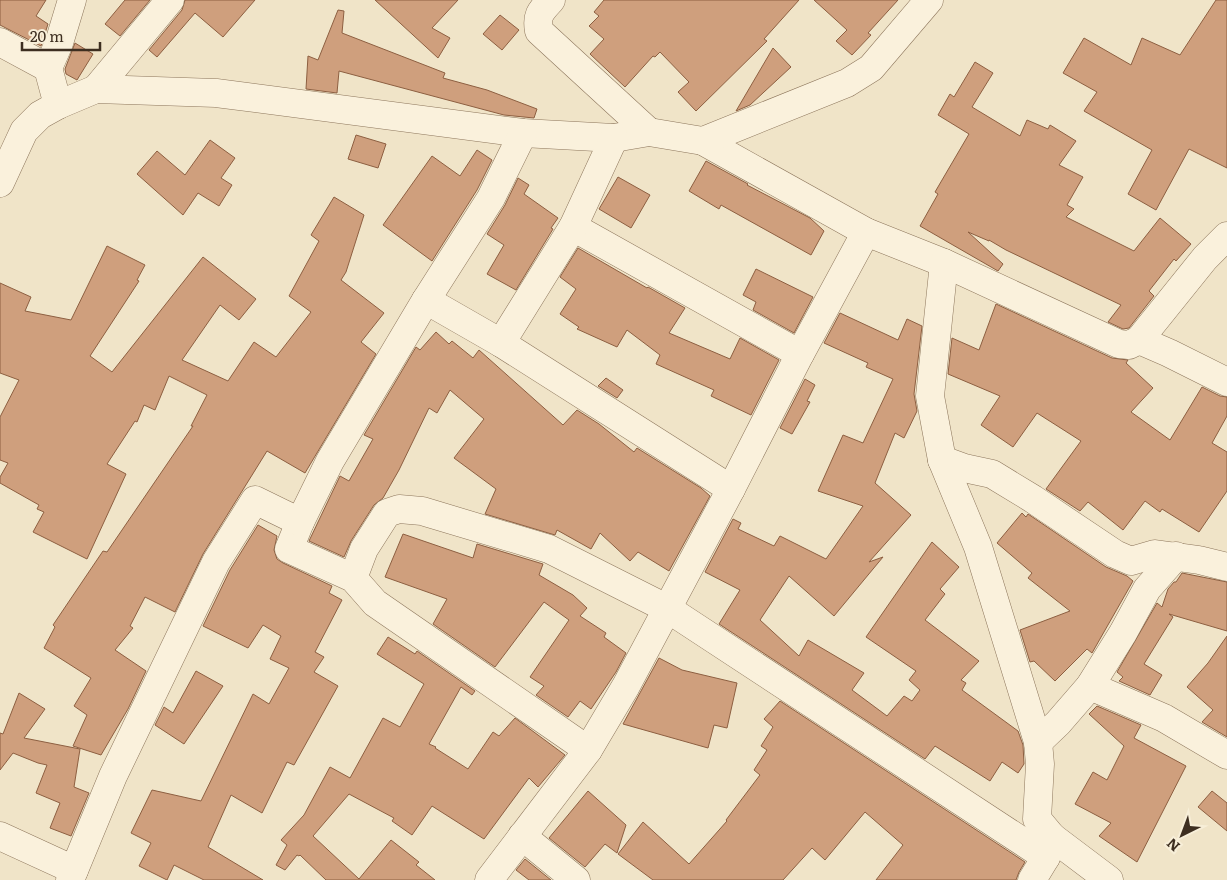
<svg xmlns="http://www.w3.org/2000/svg" width="1227" height="880" viewBox="0 0 1227 880" font-family="Literata,serif">
	<style>
		.building { fill: #cf9f7d; stroke: #8d5f41 }
		.lines { fill: none; stroke-linecap: round; stroke-linejoin: round }
		.minor-casing { stroke: #8d765c; stroke-width: 29 }
		.minor { stroke: #faf1dc; stroke-width: 28 }
	</style>
	<rect width="100%" height="100%" fill="#f0e4c8"/>
	<!-- building -->
	<g class="building">
		<path d="M0,0H46L36,16L48,24L41,46L0,25Z"/>
		<path d="M125,0H150L120,36L105,24Z"/>
		<path d="M185,0H255L223,37L195,13L157,57L149,50L182,10Z"/>
		<path d="M375,0H458L432,28L450,38L438,58Z"/>
		<path d="M604,0H799L764,39L767,41L696,111L678,92L689,82L660,52L655,57L653,56L625,87L590,54L604,39L589,26L599,16L594,12Z"/>
		<path d="M814,0H898L868,33L871,35L852,55L836,41L847,30Z"/>
		<path d="M1216,0H1227V168L1189,149L1156,210L1128,194L1152,150L1084,111L1097,92L1063,73L1084,38L1131,65L1142,38L1180,55Z"/>
		<path d="M338,10L344,11L342,33L445,73L443,78L487,90L537,109L534,118L504,115L339,71L337,93L306,89L308,56L318,60Z"/>
		<path d="M500,15L519,30L502,50L483,34Z"/>
		<path d="M75,43L93,54L77,80L66,74L65,69Z"/>
		<path d="M773,48L791,67L750,105L736,111Z"/>
		<path d="M975,62L993,73L972,107L1020,136L1027,120L1048,129L1050,125L1076,141L1059,165L1083,177L1067,205L1074,209L1066,217L1134,251L1160,218L1191,244L1176,261L1174,259L1149,291L1154,296L1129,328L1123,329L1108,322L1121,305L1006,250L989,240V241L968,232L1003,264L998,271L920,226L938,194L935,192L969,134L938,115L950,94L954,97Z"/>
		<path d="M356,135L386,144L378,168L348,159Z"/>
		<path d="M210,140L235,158L221,178L232,185L219,206L198,193L183,215L137,174L157,151L185,175Z"/>
		<path d="M477,150L492,160L477,190L432,261L383,225L432,156L460,176Z"/>
		<path d="M706,161L748,184L747,185L810,218L824,231L811,255L721,205L719,209L689,191Z"/>
		<path d="M618,177L650,195L631,228L599,209Z"/>
		<path d="M518,178L529,185L524,194L558,218L551,228L553,229L516,290L487,274L504,245L487,234L505,205Z"/>
		<path d="M334,197L364,215L346,272L341,280L384,313L361,342L376,354L305,473L267,451L203,554L175,612L145,597L130,626L133,628L115,650L146,671L128,709L101,755L73,746L87,715L74,706L91,678L44,648L55,627L53,625L103,551L107,552L193,426H191L207,395L169,376L155,410L144,405L137,422L135,421L107,464L126,474L87,559L33,532L44,512L37,509L39,505L0,483V477L8,463L0,460V417L19,380L0,373V283L31,297L25,311L71,320L107,246L145,265L137,280L139,281L90,356L112,372L203,257L256,299L239,320L220,305L182,360L228,381L254,342L276,357L311,312L289,296L319,241L311,235Z"/>
		<path d="M578,248L647,288L648,287L685,308L669,333L730,359L740,338L779,360L751,415L711,396L714,390L656,364L660,355L627,330L617,347L577,329L579,327L576,325L560,314L576,289L560,277Z"/>
		<path d="M756,269L813,297L794,333L753,310L756,302L743,295Z"/>
		<path d="M996,304L1112,358L1128,360L1126,363L1153,388L1131,412L1170,440L1202,387L1220,396L1227,397V416L1212,443L1227,452V491L1199,532L1162,509L1160,512L1145,501L1123,530L1088,502L1080,511L1046,489L1081,441L1037,413L1013,447L981,425L1000,396L948,374L952,338L979,350Z"/>
		<path d="M840,313L898,340L907,319L922,326L914,394L917,411L904,438L895,433L875,483L911,515L869,562L883,557L834,616L789,576L760,620L799,656L808,640L864,673L852,690L887,716L904,696L912,701L920,690L909,680L916,671L866,637L932,542L959,567L940,589L945,594L925,620L979,661L961,680L966,683L962,690L1018,731L1023,745L1024,764L1018,773L1002,762L990,781L935,746L925,759L719,624L740,590L705,572L733,519L741,523L738,529L774,546L780,536L826,559L863,506L818,491L843,435L863,443L893,379L866,367L868,363L824,343Z"/>
		<path d="M436,332L449,344L452,341L473,358L479,350L563,425L577,410L599,424L634,452L637,448L701,488L710,496L669,571L638,552L630,561L600,533L591,549L557,530L555,535L485,514L496,489L454,458L484,419L450,390L437,413L429,408L399,470L383,498L374,505L351,541L344,557L309,541L340,476L349,481L373,439L364,435L416,347L420,350Z"/>
		<path d="M606,378L623,390L617,398L598,386Z"/>
		<path d="M805,379L815,385L807,401L810,402L792,434L780,428Z"/>
		<path d="M1022,513L1026,517L1028,514L1106,567L1127,576L1133,581L1092,653L1087,649L1055,681L1034,661L1030,662L1020,630L1070,611L1028,578L1032,573L997,543Z"/>
		<path d="M258,525L277,536L274,550L277,559L283,563L332,586L329,593L342,600L315,652L324,657L314,672L338,686L294,765L287,762L262,813L231,795L208,847L263,880H204L174,865L167,880L139,866L151,843L131,833L152,790L201,801L253,694L269,704L289,668L270,659L281,636L263,625L248,648L203,626L230,570Z"/>
		<path d="M403,534L473,558L477,544L543,564L539,575L573,595L587,608L580,616L606,633L604,637L626,653L616,672L591,709L580,701L568,717L536,695L544,686L530,677L569,620L544,602L495,667L433,624L447,599L385,577Z"/>
		<path d="M1182,573L1227,582V631L1169,614L1173,617L1144,664L1162,675L1150,695L1119,681L1123,677L1117,672L1157,603L1162,607L1168,589L1174,582H1176Z"/>
		<path d="M1227,636V737L1202,722L1213,710L1187,687L1208,663Z"/>
		<path d="M388,637L415,654L417,651L475,691L472,695L461,687L429,744L436,747L435,748L468,769L493,732L499,736L515,718L565,755L538,787L529,778L484,839L432,806L412,835L392,821L394,818L349,794L313,836L359,879L391,840L419,862L416,865L435,880H326L300,855L299,856L297,855L285,870L276,865L287,845L281,840L304,815L330,767L350,778L383,718L400,727L424,684L377,654Z"/>
		<path d="M659,658L682,670L737,683L727,728L714,725L708,748L623,724Z"/>
		<path d="M196,671L223,686L184,744L155,725L164,707L173,713Z"/>
		<path d="M19,693L45,709L24,738L80,749L74,787L89,793L71,836L50,828L60,803L36,793L47,765L38,763L13,753L0,770V733L3,734Z"/>
		<path d="M780,701L1025,862L1019,872L1016,880H876L903,845L865,812L825,860L812,848L783,880H653L618,854L643,822L689,864L727,821L726,820L760,775L754,770L767,750L761,746L773,727L764,719Z"/>
		<path d="M1097,706L1141,725L1134,738L1186,766L1137,862L1099,836L1111,823L1075,804L1093,772L1107,780L1124,746L1089,714Z"/>
		<path d="M588,791L626,825L617,853L605,844L585,867L549,838Z"/>
		<path d="M1212,791L1227,803V831L1198,807Z"/>
		<path d="M525,859L551,880H529L516,870Z"/>
	</g>
	<g class="lines">
		<!-- minor casing -->
		<g class="minor-casing">
			<g id="minor">
				<path d="M551,0C541,11 536,15 539,31L649,132"/>
				<path d="M0,42L48,68L58,105"/>
				<path d="M48,68L59,43L72,0"/>
				<path d="M96,89L170,0"/>
				<path d="M703,141L866,232L944,263L930,396L942,460L978,547L1038,742L1040,764L1037,819L1052,837L1046,857L1032,880"/>
				<path d="M0,183L24,131L40,115L58,105L96,89L216,93L523,133L614,138L649,132L703,141L847,83L871,68L929,0"/>
				<path d="M573,227L800,354"/>
				<path d="M944,263L1119,344L1129,345L1139,340L1205,258L1227,236"/>
				<path d="M426,300L501,343L731,489"/>
				<path d="M1139,340L1169,353L1227,382"/>
				<path d="M501,343L573,227L614,138"/>
				<path d="M942,460L964,468L992,474L1033,499L1115,554L1131,561L1155,554L1199,560L1227,567"/>
				<path d="M300,522L289,549L353,578L375,603L588,750"/>
				<path d="M353,578L364,549L387,513L399,509L422,511L549,549L668,609L1046,857"/>
				<path d="M1090,686L1164,718L1227,755"/>
				<path d="M1038,742L1058,723L1090,686L1123,633L1147,589L1176,556"/>
				<path d="M0,836L74,870"/>
				<path d="M522,836L576,880"/>
				<path d="M1052,837L1109,880"/>
				<path d="M70,880L113,776L216,562L255,500L300,522L330,461L426,300L491,198L523,133"/>
				<path d="M489,880L588,750L626,686L731,489L800,354L866,232"/>
			</g>
		</g>
		<!-- minor -->
		<use href="#minor" class="minor"/>
	</g>
	<!-- north arrow -->
	<g transform="translate(1182 835) rotate(222)" stroke="#f7eed8" stroke-width="4" paint-order="stroke">
	<path d="M0-4L9 19L0 12L-9 19Z" fill="#3d2e20"/>
	<text y="-8" font-size="14" font-weight="bold" text-anchor="middle" fill="#3d2e20">N</text>
	</g>
	<!-- scale -->
	<path d="M22 42v8h78v-8" fill="none" stroke="#3d2e20" stroke-width="2.5"/>
	<text x="30" y="42" font-size="15" fill="#3d2e20" stroke="#f7eed8" stroke-width="4" paint-order="stroke">20 m</text>
</svg>
